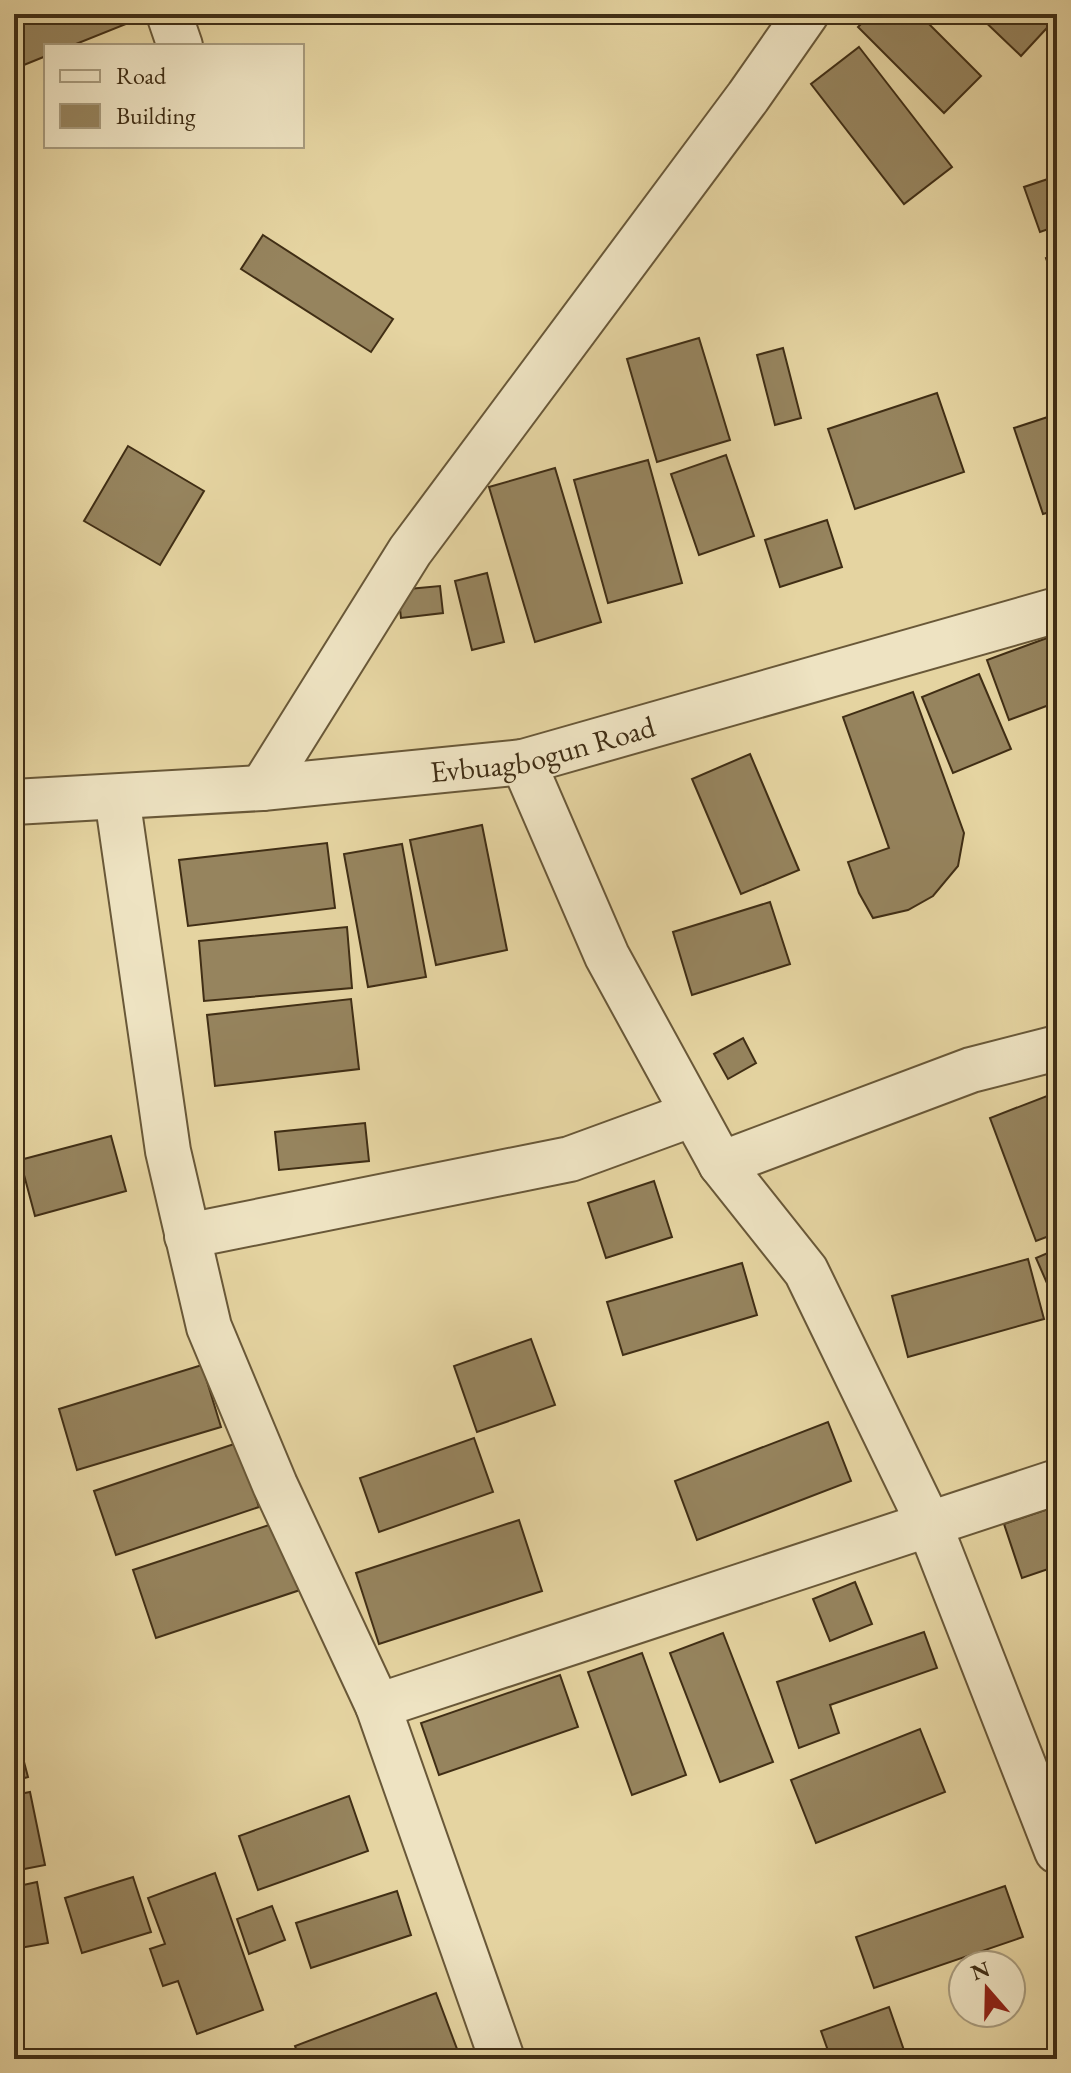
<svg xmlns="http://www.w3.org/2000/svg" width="1071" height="2073" viewBox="0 0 1071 2073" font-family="'EB Garamond',serif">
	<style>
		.building { fill: #96845e; stroke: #402e15; stroke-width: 2 }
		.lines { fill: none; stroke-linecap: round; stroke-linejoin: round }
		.minor-casing { stroke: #695838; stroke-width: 48 }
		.minor { stroke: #eee3c2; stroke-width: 44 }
		.labels { text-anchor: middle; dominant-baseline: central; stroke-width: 6; stroke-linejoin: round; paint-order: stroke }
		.street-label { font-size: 30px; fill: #402e15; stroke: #eee3c2 }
	</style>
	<rect width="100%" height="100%" fill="#e5d4a1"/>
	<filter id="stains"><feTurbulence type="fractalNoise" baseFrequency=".0025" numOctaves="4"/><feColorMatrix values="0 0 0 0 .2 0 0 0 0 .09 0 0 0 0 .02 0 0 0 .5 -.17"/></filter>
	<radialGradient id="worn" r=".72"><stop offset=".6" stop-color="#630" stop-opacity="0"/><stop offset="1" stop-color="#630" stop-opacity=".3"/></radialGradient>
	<!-- building -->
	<g class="building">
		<path d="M14,14H122L126,24L71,46H46V56L14,69Z"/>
		<path d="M871,14H919L981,76L944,113L858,27Z"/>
		<path d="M977,14H1057V17L1021,56Z"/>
		<path d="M859,47L952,167L904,204L811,84Z"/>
		<path d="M1057,176V226L1040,232L1024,187Z"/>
		<path d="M263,235L393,319L371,352L241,269Z"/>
		<path d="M1057,254V289L1046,258Z"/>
		<path d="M699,338L730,440L657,462L627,359Z"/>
		<path d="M783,348L801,418L775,425L757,355Z"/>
		<path d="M937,393L964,472L855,509L828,429Z"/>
		<path d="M1057,414V510L1043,514L1014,428Z"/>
		<path d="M128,446L204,491L160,565L84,521Z"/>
		<path d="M726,455L754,536L699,555L671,474Z"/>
		<path d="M648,460L682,583L608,603L574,480Z"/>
		<path d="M555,468L601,622L535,642L489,487Z"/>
		<path d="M827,520L842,567L780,587L765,540Z"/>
		<path d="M487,573L504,642L472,650L455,581Z"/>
		<path d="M440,586L443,613L401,618L398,590Z"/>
		<path d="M1047,638L1057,663V702L1009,720L987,660Z"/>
		<path d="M979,674L1011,749L953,773L922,697Z"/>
		<path d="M913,692L964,833L958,866L933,896L908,910L873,918L859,893L848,862L889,848L843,717Z"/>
		<path d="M750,754L799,870L741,894L692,779Z"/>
		<path d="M482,825L507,950L436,965L410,840Z"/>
		<path d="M327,843L335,908L188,926L179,860Z"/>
		<path d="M402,844L426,977L368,987L344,854Z"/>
		<path d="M770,902L790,964L692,995L673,932Z"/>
		<path d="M347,927L352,988L204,1001L199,941Z"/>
		<path d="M351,999L359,1069L215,1086L207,1015Z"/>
		<path d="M743,1038L756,1063L728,1079L714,1054Z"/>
		<path d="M1047,1096L1057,1121V1233L1036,1241L990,1118Z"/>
		<path d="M365,1123L369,1161L279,1170L275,1132Z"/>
		<path d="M111,1136L126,1191L35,1216L20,1160Z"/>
		<path d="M654,1181L672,1237L606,1258L588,1203Z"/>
		<path d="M1057,1249V1306L1036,1258Z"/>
		<path d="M1028,1259L1044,1319L908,1357L892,1296Z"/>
		<path d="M742,1263L757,1315L623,1355L607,1302Z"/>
		<path d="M531,1339L555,1405L477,1432L454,1366Z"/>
		<path d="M202,1365L221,1427L77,1470L59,1409Z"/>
		<path d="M828,1422L851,1481L697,1540L675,1481Z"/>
		<path d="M474,1438L493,1492L379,1532L360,1478Z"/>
		<path d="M237,1443L259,1507L116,1555L94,1491Z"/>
		<path d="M1057,1506V1566L1022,1578L1004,1524Z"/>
		<path d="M519,1520L542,1591L379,1644L356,1573Z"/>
		<path d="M278,1522L300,1590L156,1638L133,1570Z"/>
		<path d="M855,1582L872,1624L830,1641L813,1599Z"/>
		<path d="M924,1632L937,1668L830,1705L839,1733L799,1748L777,1682Z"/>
		<path d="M723,1633L773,1762L720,1782L670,1653Z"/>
		<path d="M642,1653L686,1775L632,1795L588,1672Z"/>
		<path d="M560,1675L578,1727L439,1775L421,1723Z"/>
		<path d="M14,1724L28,1777L14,1781Z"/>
		<path d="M920,1729L945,1792L816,1843L791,1780Z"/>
		<path d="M30,1792L45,1865L14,1871V1795Z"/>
		<path d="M349,1796L368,1851L258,1890L239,1836Z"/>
		<path d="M215,1873L263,2010L197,2034L178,1981L163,1986L150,1949L165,1944L148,1898Z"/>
		<path d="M133,1877L151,1932L82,1953L65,1898Z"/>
		<path d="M37,1882L48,1943L14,1949V1887Z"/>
		<path d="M1005,1886L1023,1937L874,1988L856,1937Z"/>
		<path d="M397,1891L411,1935L311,1968L296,1923Z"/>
		<path d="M272,1906L285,1940L249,1954L237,1919Z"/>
		<path d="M436,1993L457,2049L429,2059H300L295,2046Z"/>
		<path d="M889,2007L907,2059H831L821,2031Z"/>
	</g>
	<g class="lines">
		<!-- minor casing -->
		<g class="minor-casing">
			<g id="minor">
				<path d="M169,14L180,46"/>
				<path d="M523,762L607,956L721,1164L806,1271L929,1524L1057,1851"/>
				<path d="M262,788L410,551L748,97L806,14"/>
				<path d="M117,797L168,1151L209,1327L275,1485L378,1706"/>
				<path id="s1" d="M14,802L262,788L523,762L1057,610"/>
				<path d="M721,1164L971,1070L1057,1048"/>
				<path d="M187,1236L570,1159L693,1114"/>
				<path d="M502,2059L378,1706L1057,1482"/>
			</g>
		</g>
		<!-- minor -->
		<use href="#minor" class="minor"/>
	</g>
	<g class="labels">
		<!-- street labels -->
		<g class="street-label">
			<text stroke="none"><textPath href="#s1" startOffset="532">Evbuagbogun Road</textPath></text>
		</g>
	</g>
	<!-- margin -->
	<rect width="1071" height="2073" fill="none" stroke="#e5d4a1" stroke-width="48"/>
	<rect x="16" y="16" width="1039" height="2041" fill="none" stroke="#402e15" stroke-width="4"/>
	<rect x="24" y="24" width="1023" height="2025" fill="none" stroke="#402e15" stroke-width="2"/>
	<!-- legend -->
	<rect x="44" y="44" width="260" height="104" fill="#eee3c2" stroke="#a89b7d" stroke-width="2"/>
	<rect x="60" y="70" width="40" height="12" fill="#eee3c2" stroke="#a89b7d" stroke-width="2"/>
	<text x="116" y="84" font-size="24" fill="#402e15">Road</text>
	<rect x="60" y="104" width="40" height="24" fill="#96845e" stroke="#a89b7d" stroke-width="2"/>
	<text x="116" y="124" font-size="24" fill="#402e15">Building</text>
	<!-- north arrow -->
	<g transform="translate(987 1989) rotate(340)"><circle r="38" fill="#eee3c2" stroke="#a89b7d" stroke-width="2"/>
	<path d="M0-6L14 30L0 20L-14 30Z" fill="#8f2418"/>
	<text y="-12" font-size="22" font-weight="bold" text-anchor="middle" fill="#402e15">N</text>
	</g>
	<rect width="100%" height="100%" filter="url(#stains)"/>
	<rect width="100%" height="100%" fill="url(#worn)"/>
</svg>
